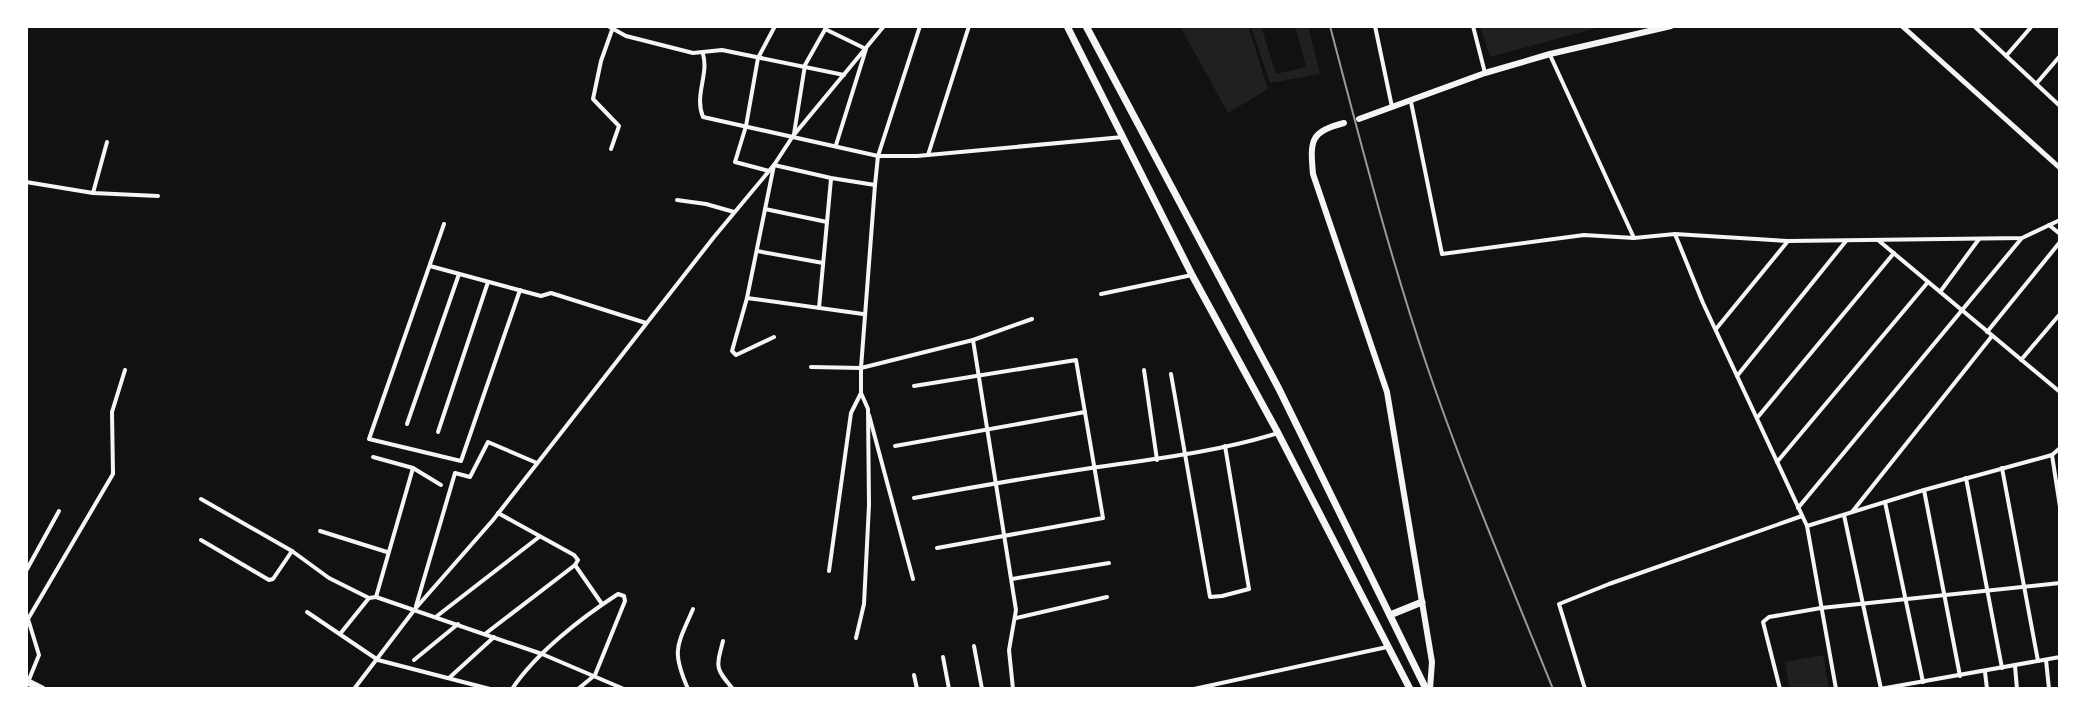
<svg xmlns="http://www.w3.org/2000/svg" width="2086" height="715" viewBox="0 0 2086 715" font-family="'Public Sans',sans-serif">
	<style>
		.green { fill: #202020 }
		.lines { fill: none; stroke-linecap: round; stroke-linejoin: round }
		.minor { stroke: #f5f5f5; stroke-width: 4 }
		.tertiary { stroke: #f5f5f5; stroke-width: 5 }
		.secondary { stroke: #f5f5f5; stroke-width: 6 }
		.primary { stroke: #f5f5f5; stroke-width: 7 }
		.trunk { stroke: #f5f5f5; stroke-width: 7 }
		.rail { stroke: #9a9a9a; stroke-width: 2 }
	</style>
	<rect width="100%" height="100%" fill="#111"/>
	<!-- green -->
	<g class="green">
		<path d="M1180,26H1248L1268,89L1228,113Z"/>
		<path d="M1251,26H1261L1276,74L1306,67L1295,26H1308L1320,74L1270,83Z"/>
		<path d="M1480,26H1604L1490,57Z"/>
		<path d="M1823,655L1829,689H1790L1785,662Z"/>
	</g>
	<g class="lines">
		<!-- minor -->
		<g class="minor">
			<path d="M608,26L626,36L693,53L722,50L844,75"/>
			<path d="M1375,26L1392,107"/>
			<path d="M1473,26L1485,73"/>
			<path d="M1974,26L2060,106"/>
			<path d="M825,29L866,49L836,145"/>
			<path d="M703,54C709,75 694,95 703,117L878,156H917L1123,137"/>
			<path d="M1550,55L1634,238"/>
			<path d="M2006,56L2032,26"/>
			<path d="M2036,84L2060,56"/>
			<path d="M1411,102L1442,254L1584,235L1634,238L1675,234L1788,241L2022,238L2060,220"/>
			<path d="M794,134L805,65L827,26"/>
			<path d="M611,149L619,126L593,99L601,61L612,30"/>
			<path d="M928,155L969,26"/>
			<path d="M769,171L735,162L746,126L758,58L775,26"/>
			<path d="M26,182L93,193L158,196"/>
			<path d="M93,193L107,142"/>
			<path d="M677,200L706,204L734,212"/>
			<path d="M765,209L827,222"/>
			<path d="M444,224L369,439L461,461L520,290"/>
			<path d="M2049,225L2060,234"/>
			<path d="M1675,234L1703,303L1807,526L1836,689"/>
			<path d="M1878,240L2060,392"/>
			<path d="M757,251L823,263"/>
			<path d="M430,266L541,296L551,293L646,323"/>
			<path d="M1940,292L1979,239"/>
			<path d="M1101,294L1192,275"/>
			<path d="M747,298L863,314"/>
			<path d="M819,308L831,179"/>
			<path d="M1716,329L1788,241"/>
			<path d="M1987,332L2060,242"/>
			<path d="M774,337L736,355L732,351L747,298L774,165L831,178L875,185"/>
			<path d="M973,340L1016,610L1009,650L1013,689"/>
			<path d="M2021,360L2060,314"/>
			<path d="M811,367L861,368L973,340L1032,319"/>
			<path d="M1144,370L1157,460"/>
			<path d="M1171,374L1210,597L1222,596L1249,589L1225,446"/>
			<path d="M1737,376L1846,241"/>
			<path d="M914,386L1076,360L1103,518L937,548"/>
			<path d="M869,415L913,579"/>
			<path d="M1757,418L1894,253"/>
			<path d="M407,424L459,274"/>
			<path d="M438,432L488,282"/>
			<path d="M895,446L1085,412"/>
			<path d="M2052,455L2060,507"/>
			<path d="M373,457L413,468L441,485"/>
			<path d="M1777,462L1928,282"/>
			<path d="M413,468L376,597L542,654L624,689"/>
			<path d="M2002,468L2038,661"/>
			<path d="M1966,478L2002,668"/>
			<path d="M1924,490L1960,676"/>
			<path d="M914,498C973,487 1032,477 1091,468C1154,459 1217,452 1278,433"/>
			<path d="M201,499L292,551L329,578L369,598"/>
			<path d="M1885,502L1923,682"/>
			<path d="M1798,508L2021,239"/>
			<path d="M1852,512L1992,336"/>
			<path d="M498,513L574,555L578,560L575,565L602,604"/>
			<path d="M1844,515L1881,689"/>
			<path d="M1807,526L1924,490L2052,455L2060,448"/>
			<path d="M320,531L387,552"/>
			<path d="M201,540L269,580L273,579L292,551"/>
			<path d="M26,571L59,511"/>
			<path d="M829,571L851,413L861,393"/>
			<path d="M1012,579L1109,563"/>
			<path d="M416,606L455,473L470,477L488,442L537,463"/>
			<path d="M307,612L378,660L490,689"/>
			<path d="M437,616L539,537"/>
			<path d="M1016,618L1107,597"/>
			<path d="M340,634L369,598L376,597"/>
			<path d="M485,634L575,565"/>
			<path d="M856,638L864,604L869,505L868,409L861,393V368L875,185L878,156L920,26"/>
			<path d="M723,641C716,668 715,668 733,689"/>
			<path d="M974,646L982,689"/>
			<path d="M943,657L949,689"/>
			<path d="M414,660L458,624"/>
			<path d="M2046,660L2049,689"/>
			<path d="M2015,666L2017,689"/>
			<path d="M1985,672L1987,689"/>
			<path d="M914,675L917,689"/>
			<path d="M449,678L494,637"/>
			<path d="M28,682L39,655L28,619L113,474L112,412L125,370"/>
			<path d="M354,689L415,609L493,520L714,237L774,165L793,136L884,26"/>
			<path d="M512,689C536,653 581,618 618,594L624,596L625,601L595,675L578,689"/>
			<path d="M688,689C671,650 677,646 693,609"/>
			<path d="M1194,689L1387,647"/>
			<path d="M1585,689L1559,604L1609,584L1802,516"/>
			<path d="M1780,689L1763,622L1769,617L1821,608L2060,583"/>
			<path d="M1880,689L2060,657"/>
		</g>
		<!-- tertiary -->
		<path class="tertiary" d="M1902,26L2060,168"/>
		<!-- secondary -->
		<g class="secondary">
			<path d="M1359,119L1485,73L1550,54L1671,26"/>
			<path d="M1344,123C1310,132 1310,140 1313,174L1387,392L1432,662L1430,689"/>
		</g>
		<!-- primary -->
		<path class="primary" d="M26,681L42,689"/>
		<!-- trunk -->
		<g class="trunk">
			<path d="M1067,26L1192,275L1278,433L1410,689"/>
			<path d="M1086,26L1279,389L1426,689"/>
			<path d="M1390,615L1422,602"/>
		</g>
		<!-- rail -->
		<path class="rail" d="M1330,26C1360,140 1389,254 1427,366C1464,475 1510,582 1553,689"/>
	</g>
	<!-- border -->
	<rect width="2086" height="715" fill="none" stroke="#ffffff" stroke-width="56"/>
</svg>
